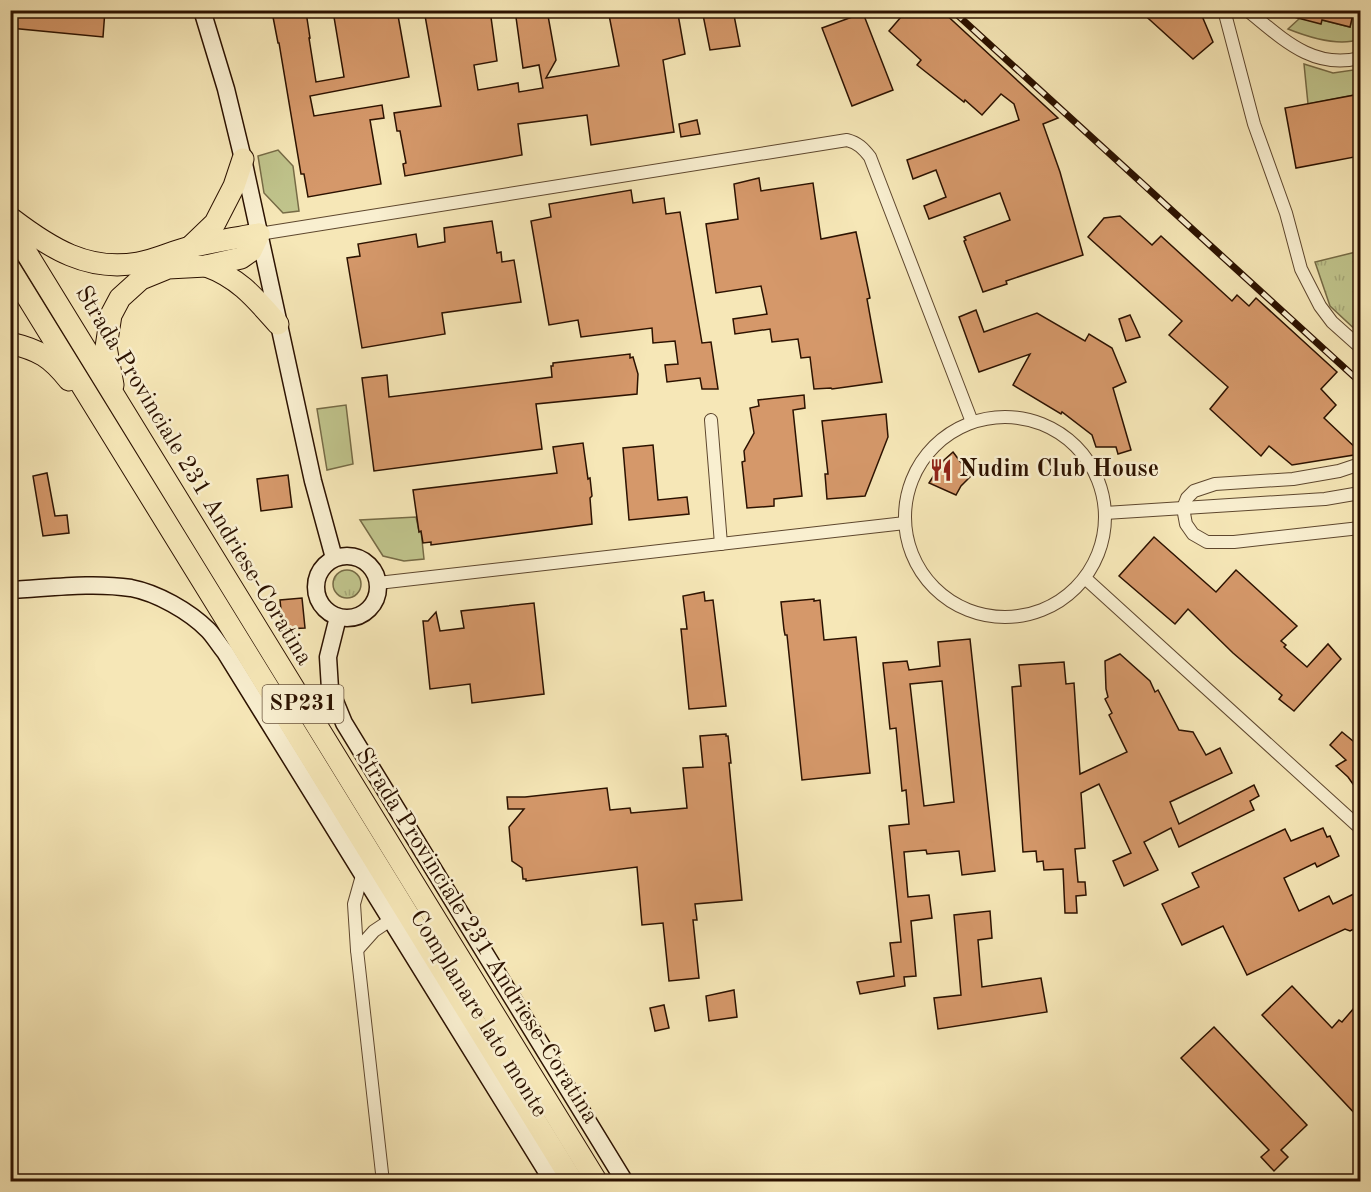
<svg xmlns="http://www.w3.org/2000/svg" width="1371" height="1192" viewBox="0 0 1371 1192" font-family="'Old Standard TT',serif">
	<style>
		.grass { fill: url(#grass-tufts); stroke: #766b46; stroke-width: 1.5 }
		.garden { fill: #c0c48c; stroke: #766b46; stroke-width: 1.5 }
		.building { fill: #d5986a; stroke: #2c1200; stroke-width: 1.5; fill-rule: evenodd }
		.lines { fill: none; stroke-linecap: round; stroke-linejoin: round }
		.street-casing { stroke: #5e472e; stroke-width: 14 }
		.secondary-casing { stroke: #2c1200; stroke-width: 19 }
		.highway-casing { stroke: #2c1200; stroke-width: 23 }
		.street { stroke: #f9efd0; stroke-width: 12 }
		.secondary { stroke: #f9efd0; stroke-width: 16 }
		.highway { stroke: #f6e7b7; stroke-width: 21 }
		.rail-casing { stroke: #2c1200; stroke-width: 7 }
		.rail { stroke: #f9efd0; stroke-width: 4.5; stroke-dasharray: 14; stroke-linecap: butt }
		.labels { text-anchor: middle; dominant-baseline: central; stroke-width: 5; stroke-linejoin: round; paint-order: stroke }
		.shield { fill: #f9efd0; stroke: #6a543e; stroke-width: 1.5 }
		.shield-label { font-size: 22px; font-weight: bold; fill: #2c1200 }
		.poi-label { font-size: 24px; font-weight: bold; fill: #2c1200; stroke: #f9efd0; text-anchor: start }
		.street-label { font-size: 24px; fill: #2c1200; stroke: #f9efd0 }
	</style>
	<defs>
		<pattern id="grass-tufts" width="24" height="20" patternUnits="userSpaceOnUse" patternTransform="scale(1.5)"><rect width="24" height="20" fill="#c0c48c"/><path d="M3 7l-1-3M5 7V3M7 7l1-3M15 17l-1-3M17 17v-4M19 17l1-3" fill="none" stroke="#a5a777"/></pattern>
	</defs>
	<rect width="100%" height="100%" fill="#f6e7b7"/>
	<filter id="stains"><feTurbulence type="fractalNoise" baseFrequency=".00333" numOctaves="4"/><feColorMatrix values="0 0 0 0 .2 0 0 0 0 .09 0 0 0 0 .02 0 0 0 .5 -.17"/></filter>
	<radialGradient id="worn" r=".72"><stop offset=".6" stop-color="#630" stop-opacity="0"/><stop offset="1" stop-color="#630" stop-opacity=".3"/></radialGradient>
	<!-- grass -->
	<g class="grass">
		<path d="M1360,251V334L1330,306L1315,262Z"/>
		<circle cx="347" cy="584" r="14"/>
	</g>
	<!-- garden -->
	<g class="garden">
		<path d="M1354,11H1360V39C1339,47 1308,37 1288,29L1300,18L1322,20L1350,27Z"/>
		<path d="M1304,64L1333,73L1360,69V94L1308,104Z"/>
		<path d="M278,150L293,166L299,211L283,213L264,193L258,156Z"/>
		<path d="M346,405L353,464L327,470L317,409Z"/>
		<path d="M416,517L419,531H421L424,559L404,561L383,556L360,520Z"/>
	</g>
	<!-- building -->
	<g class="building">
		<path d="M10,10H105L103,37L10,28Z"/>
		<path d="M397,10L409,77L310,96L314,116L382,105L384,118L370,120L381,184L308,197L304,174H301L279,43H278L273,17L306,12L310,38H309L316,82L344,77L334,17L356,13L357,16H364Z"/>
		<path d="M424,10H490L497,61L474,65L478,90L518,83L519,92L543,88L539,65L523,68L515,10H547L556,60L546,78L619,66L608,10H668L669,15L678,14L685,54L663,60L674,132L591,145L587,115L518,124L522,155L405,176L403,164L406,163L400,131H397L394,113L441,106Z"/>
		<path d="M702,10H733L740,46L710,50Z"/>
		<path d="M907,10H941L1058,118L1043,124L1060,172L1083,255L1006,281L1007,284L983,292L964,241L966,240L964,237L1010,220L1000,193L929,219L924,206L946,197L936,170L913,179L907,160L1019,120L1014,104L1001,94L982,115L965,100L964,102L917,65L921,60L889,31Z"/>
		<path d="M1139,10H1195L1202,16L1213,42L1193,59Z"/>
		<path d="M1287,10H1354L1350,27L1322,20L1321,24L1286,15Z"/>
		<path d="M863,13L893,90L852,106L822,28Z"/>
		<path d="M1360,94V156L1296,168L1285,108Z"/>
		<path d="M697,120L700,134L681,137L679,124Z"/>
		<path d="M759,178L761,191L813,183L821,239L856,232L870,298L867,299L882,382L832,389L831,388L814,389L810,357L801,358L798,339L772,342L770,329L735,334L733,319L767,314L761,286L716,293L706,224L738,219L734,184Z"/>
		<path d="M631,190L633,203L664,198L666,214L680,212L702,343L711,342L718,389H702L700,378L667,382L665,365L678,364L675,341L653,343L652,328L581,337L578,320L549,325L531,221L551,217L549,204Z"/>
		<path d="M1120,216L1152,245L1161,236L1232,301L1237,295L1249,306L1256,298L1337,372L1321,389L1336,405L1324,418L1360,452V454L1292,465L1269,446L1261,456L1210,409L1228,387L1169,335L1182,321L1088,237L1104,218Z"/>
		<path d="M492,221L497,253L501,252L502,262L514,260L521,302L442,313L445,334L362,348L347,258L360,256L358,244L416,234L418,247L445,242L444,228Z"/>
		<path d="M976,310L984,332L1037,313L1085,341L1089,334L1112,348L1126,382L1113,388L1131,450L1118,454L1116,447H1096L1092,435L1062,412L1061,414L1013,385L1030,354L979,372L959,317Z"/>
		<path d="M1130,315L1140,337L1126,341L1119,319Z"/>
		<path d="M630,354V358L633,357L638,374L637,394L536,404L542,449L374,471L362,378L387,375L389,397L552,377L551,366H553V363Z"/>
		<path d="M804,395L805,408L793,410L802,496L774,499V506L747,508L742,462L745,461L744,451L754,433L750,408L759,406L758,400Z"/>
		<path d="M886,414L888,437L865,496L827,499L825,474H828L822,421Z"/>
		<path d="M583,443L588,479L590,478L592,496L590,498L592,524L431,545V542L423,543L421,531L419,532L413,490L557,473L553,447Z"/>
		<path d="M653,445L658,500L687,497L689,514L629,520L623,448Z"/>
		<path d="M953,452L971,476L961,486L956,495L929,483L943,461Z"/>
		<path d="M47,473L55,516L67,515L69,533L43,536L33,476Z"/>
		<path d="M288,475L292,507L261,511L257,479Z"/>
		<path d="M1154,537L1216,592L1236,570L1297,626L1281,641L1286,645L1284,647L1307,667L1328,644L1341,659L1294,711L1279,699L1282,695L1233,653L1188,609L1175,624L1119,576Z"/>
		<path d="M704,592L705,601L713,600L726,706L689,709L681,629H687L683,596Z"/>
		<path d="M302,598L305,628L285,629L282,620L280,600Z"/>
		<path d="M814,599V601L820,600L824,640L856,637L870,773L802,780L787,635H785L784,630L781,602Z"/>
		<path d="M534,603L544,694L472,703L470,684L430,689L423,621H428L436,612L440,631L464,628L461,611Z"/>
		<path d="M970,639L995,871L962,875L959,851L927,854L926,850L904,852L908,897L929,895L932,918L911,921L916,976L904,977L905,986L860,994L857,982L894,976L890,943L901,942L889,826L909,824L906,790L902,791L896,728L890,729L883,663L907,661L909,670L940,666L938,642ZM942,681L954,802L924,806L910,684Z"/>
		<path d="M1120,654L1150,681L1155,692L1158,690L1179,730L1193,732L1206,755L1220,748L1232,773L1170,802L1179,824L1254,785L1259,796L1250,801L1254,810L1179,847L1171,828L1144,842L1158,870L1124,886L1113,861L1131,853L1099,784L1081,793L1085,848L1075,849L1078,882H1085L1086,895L1076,896L1077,913H1065L1063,869L1044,870L1043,861L1037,862L1036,851L1023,852L1012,687L1021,686L1019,665L1064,662L1066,684L1074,683L1080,774L1127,752L1109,715L1112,713L1105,699L1108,697L1106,689L1105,661Z"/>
		<path d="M1342,732L1353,741L1360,732V794L1348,777L1336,766L1346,760L1330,745Z"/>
		<path d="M726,734V736H728L731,763H729L742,900L695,904L697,920H693L699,978L669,981L663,923L642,925L637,867L526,881V879H523L522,868L512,861L509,827L524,809H508L507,797H525L607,788L610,810L630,808L631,813L687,808L683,768L703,767L700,736Z"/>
		<path d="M1323,828L1327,837L1330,836L1339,856L1317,867L1315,863L1284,878L1299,911L1329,896L1333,904L1360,891V926L1350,931L1345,929L1247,975L1223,926L1182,945L1162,904L1199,887L1192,873L1285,829L1291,841Z"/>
		<path d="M990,911L992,938L978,940L982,987L1041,978L1047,1012L938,1029L934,998L961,995L954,915Z"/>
		<path d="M1292,986L1332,1028L1339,1020L1342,1022L1360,1001V1119L1262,1015Z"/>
		<path d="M734,990L737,1017L709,1021L706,996Z"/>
		<path d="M664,1005L669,1028L655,1031L650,1008Z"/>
		<path d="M1214,1027L1307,1125L1281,1150L1288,1157L1274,1171L1261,1157L1269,1150L1181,1058Z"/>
	</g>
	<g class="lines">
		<!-- street casing -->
		<g class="street-casing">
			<g id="street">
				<path d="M1224,10L1254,124L1286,213L1301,269L1320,306L1332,322L1360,347"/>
				<path d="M1247,10C1282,38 1312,70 1360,58"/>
				<path d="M259,234L847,140C858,143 863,148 870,157L972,422"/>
				<circle cx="1005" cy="517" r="100"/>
				<path d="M711,420L721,544"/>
				<path d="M1360,464L1339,471L1293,479L1215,484L1194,491L1187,498L1183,508L1186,524L1193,534L1207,542H1234L1360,528"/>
				<path d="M1105,513L1325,499L1360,493"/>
				<path d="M1085,578L1360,828"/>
				<path d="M378,583L905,523"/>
				<path d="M363,872L354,904L357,950L383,1182"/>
				<path d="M357,950L374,931L392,919"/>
			</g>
		</g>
		<!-- secondary casing -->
		<g class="secondary-casing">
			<g id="secondary">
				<path d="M202,10L226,89L243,159L313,481L334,558"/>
				<circle cx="347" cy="587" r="31"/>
				<path d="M10,590C50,588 92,582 131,588C157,593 189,611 208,630C214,636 219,645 225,652L553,1182"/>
				<path d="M338,617L328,657L330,689L344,723L625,1182"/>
			</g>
		</g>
		<!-- highway casing -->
		<g class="highway-casing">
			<g id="highway">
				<path d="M12,219C50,248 88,272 138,263C157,260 173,251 191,247C213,241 237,238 259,234"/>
				<path d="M10,226L597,1182"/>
				<path d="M190,247L215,223L234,186L243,159"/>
				<path d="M206,266C239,278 255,298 278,324"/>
				<path d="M10,269L573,1182"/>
				<path d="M10,343C39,350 51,357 69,380"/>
				<path d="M113,385L106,347L111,315L120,298L141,279L168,268L206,266L241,258L251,251L259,234"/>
			</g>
		</g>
		<!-- street -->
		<use href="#street" class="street"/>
		<!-- secondary -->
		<use href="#secondary" class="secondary"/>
		<!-- highway -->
		<use href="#highway" class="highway"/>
		<!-- rail casing -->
		<g class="rail-casing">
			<path id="rail" d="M952,10L1360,382"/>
		</g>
		<!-- rail -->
		<use href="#rail" class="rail"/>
	</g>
	<!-- icons -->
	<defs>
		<g id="restaurant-bare" transform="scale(1.8)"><path d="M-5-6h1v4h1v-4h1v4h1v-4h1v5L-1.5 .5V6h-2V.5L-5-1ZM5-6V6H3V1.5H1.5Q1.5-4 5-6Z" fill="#8f2418" stroke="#f9efd0" stroke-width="2.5" paint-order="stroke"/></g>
	</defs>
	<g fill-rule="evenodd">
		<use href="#restaurant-bare" x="941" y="470"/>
	</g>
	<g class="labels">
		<!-- shield labels -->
		<rect class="shield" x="262.5" y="685" width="81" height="38" rx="4.5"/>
		<g class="shield-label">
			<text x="303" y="704">SP231</text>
		</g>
		<!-- poi labels -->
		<g class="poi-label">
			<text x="959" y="470">Nudim Club House</text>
		</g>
		<!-- street labels -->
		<g class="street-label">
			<text transform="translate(193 476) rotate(59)">Strada Provinciale 231 Andriese-Coratina</text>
			<text transform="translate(476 936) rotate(58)">Strada Provinciale 231 Andriese-Coratina</text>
			<text transform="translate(478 1014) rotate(58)">Complanare lato monte</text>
		</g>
	</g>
	<!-- margin -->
	<rect width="1371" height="1192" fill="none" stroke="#f6e7b7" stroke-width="36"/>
	<rect x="12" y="12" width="1347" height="1168" fill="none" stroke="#2c1200" stroke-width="3"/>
	<rect x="18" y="18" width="1335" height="1156" fill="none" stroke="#2c1200" stroke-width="1.5"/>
	<rect width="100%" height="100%" filter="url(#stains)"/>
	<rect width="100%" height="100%" fill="url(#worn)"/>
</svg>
